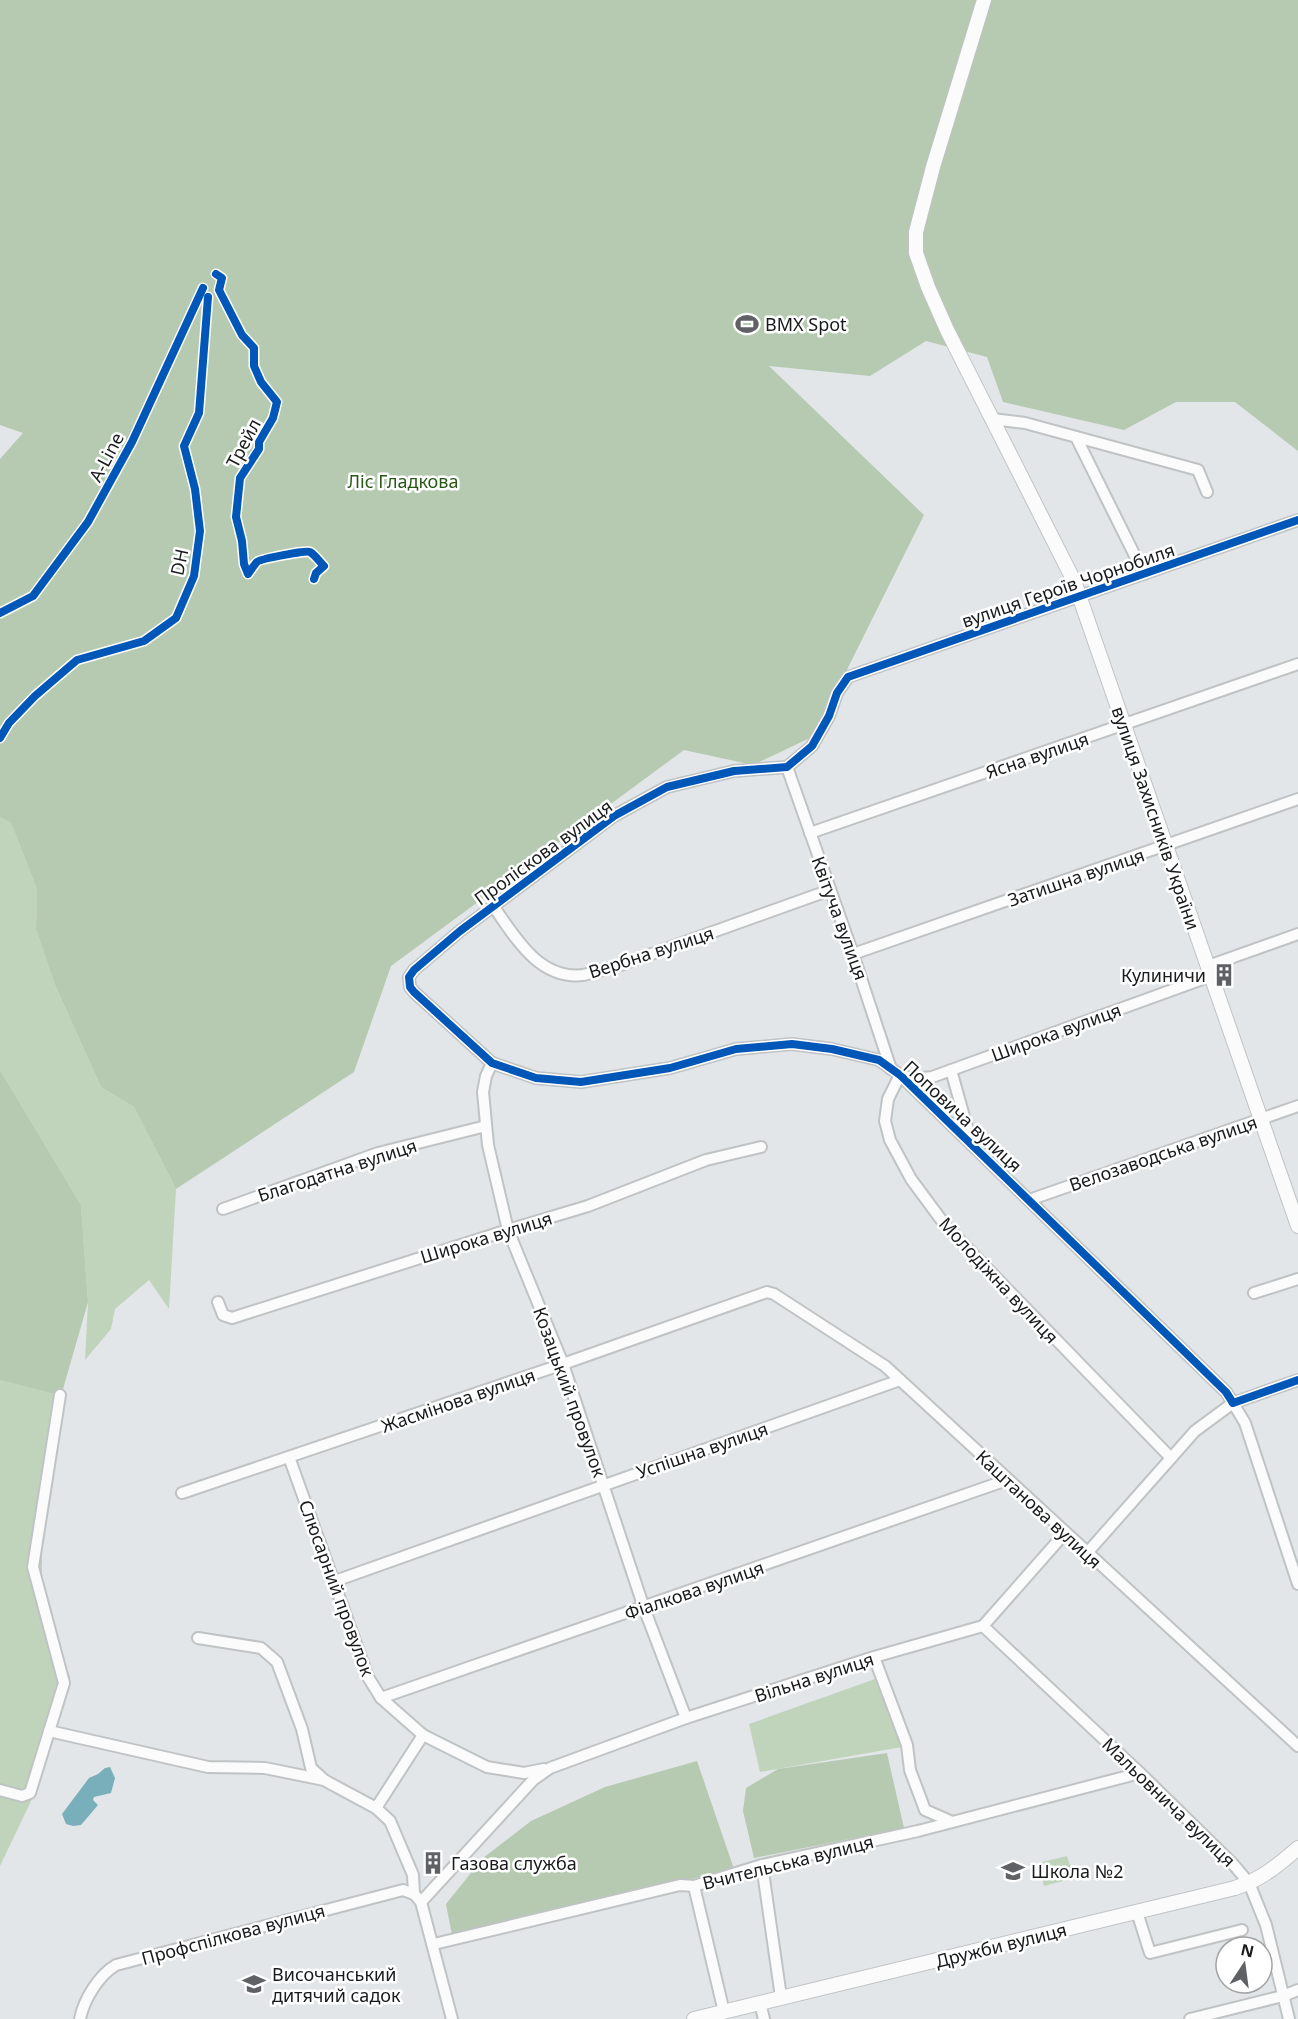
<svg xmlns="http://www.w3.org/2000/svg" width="1298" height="2019" viewBox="0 0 1298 2019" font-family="'Noto Sans',sans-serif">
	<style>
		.green { fill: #bfd4bb }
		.forest { fill: #b5cab1 }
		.water { fill: #79afbb }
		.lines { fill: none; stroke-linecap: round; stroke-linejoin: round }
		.street-casing { stroke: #c0c3c4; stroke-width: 14 }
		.secondary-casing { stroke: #c0c3c4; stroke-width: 16 }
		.street { stroke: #fbfbfc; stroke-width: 10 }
		.secondary { stroke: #fbfbfc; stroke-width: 14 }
		.cycleway-casing { stroke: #fff; stroke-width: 11 }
		.cycleway { stroke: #0057b8; stroke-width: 8 }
		.labels { text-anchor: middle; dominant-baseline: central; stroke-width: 5; stroke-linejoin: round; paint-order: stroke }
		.poi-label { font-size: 18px; fill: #181a1c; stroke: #fff; text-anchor: start }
		.street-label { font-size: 18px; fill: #181a1c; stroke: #fff }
		.park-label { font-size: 18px; fill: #295715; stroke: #fff }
	</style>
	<rect width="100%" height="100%" fill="#e3e6e9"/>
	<!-- green -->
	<g class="green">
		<path d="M0,817L11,823L37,889L36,929L55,985L101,1087L134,1107L176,1189L169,1309L149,1280L115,1309L111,1329L85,1360L88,1302L81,1205L0,1070Z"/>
		<path d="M0,1380L61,1396L42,1517V1612L70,1677L31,1801L0,1866Z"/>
		<path d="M875,1679L902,1747L760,1772L749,1724Z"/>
		<path d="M1067,1856L1074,1878L1044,1886L1038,1863Z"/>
	</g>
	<!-- forest -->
	<g class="forest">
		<path d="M0,0H1298V451L1235,402H1176L1124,430L1003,402L987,357L926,341L870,376L769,366L924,515L814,736L753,765L684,750L391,966L354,1072L176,1189L134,1107L101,1087L55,985L36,929L37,889L11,823L0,817V459L23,433L0,425Z"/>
		<path d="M0,1070L81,1205L88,1302L61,1396L0,1380Z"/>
		<path d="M887,1753L904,1828L754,1858L743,1811L746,1788L778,1769Z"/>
		<path d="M697,1761L734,1869L452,1935L446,1904L483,1858L531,1821L605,1787Z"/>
	</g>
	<!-- water -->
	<path class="water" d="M110,1767L115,1778L111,1793L94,1797L93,1800L98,1805L81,1825L73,1826L66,1824L62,1814L89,1778L98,1774L105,1768Z"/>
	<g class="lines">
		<!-- street casing -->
		<g class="street-casing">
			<g id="street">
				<path d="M992,419L1025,423L1198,470L1207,492"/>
				<path d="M1076,437L1144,574"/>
				<path d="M1298,520L848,677L837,693L829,716L812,746L787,767L734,771L667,787L614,816L460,931L414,970L409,977L410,987L414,992L492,1063L536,1078L581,1082L670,1068L736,1049L792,1044L832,1049L879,1060L900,1075L1226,1392L1233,1403L1298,1380"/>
				<path d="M787,767L853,954L891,1069"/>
				<path d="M810,833L1298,664"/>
				<path d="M494,907C515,937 539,980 583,975C593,973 604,969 615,967L830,890"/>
				<path d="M853,954L1298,799"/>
				<path d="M1208,966L1298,934"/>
				<path d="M492,1063L486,1076L483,1092L488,1145L508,1230L563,1364L644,1608L686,1718"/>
				<path d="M951,1070L972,1145"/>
				<path d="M1029,1200L1298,1106"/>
				<path d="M223,1209L378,1153L486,1126"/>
				<path d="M1254,1293L1298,1279"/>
				<path d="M218,1302L223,1315L232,1318L508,1230L588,1206L706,1160L761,1147"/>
				<path d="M289,1457L368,1677L381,1698L423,1735L487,1767L524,1773L544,1769"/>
				<path d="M1171,1458L945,1225L911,1179L890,1140L885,1121L888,1099L900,1075L914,1079L932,1077L1211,976"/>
				<path d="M182,1493L563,1364L767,1292L774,1294L885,1366L1298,1746"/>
				<path d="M1087,1553L1195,1431L1233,1403L1245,1423L1298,1584"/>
				<path d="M335,1581L900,1380"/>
				<path d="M983,1626L1140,1773L1233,1864L1249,1883L1266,1925L1289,2019"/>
				<path d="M198,1638L261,1648L277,1662L302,1729L311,1768L323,1779"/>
				<path d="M874,1657L907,1745L910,1770L925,1810L950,1821"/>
				<path d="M381,1698L1007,1480"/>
				<path d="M49,1731L208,1767L265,1768L324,1780L376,1808L390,1821L413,1875L414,1894"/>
				<path d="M0,1790L22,1796L30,1793L64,1683L33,1567L60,1395"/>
				<path d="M376,1808L423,1735"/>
				<path d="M762,1865L781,1997"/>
				<path d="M694,1886L724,2012"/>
				<path d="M421,1902L533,1780L550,1768L686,1718L874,1657L983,1626L1065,1533"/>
				<path d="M1137,1912L1150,1953L1242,1930"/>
				<path d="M434,1944L680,1885L694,1886L762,1865L918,1831L1140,1773"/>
				<path d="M760,2003L764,2019"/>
				<path d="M80,2019C84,1999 99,1975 116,1965L403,1890L414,1894L421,1902L452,2019"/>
				<path d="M1190,2019L1283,1996L1298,1990"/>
			</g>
		</g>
		<!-- secondary casing -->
		<g class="secondary-casing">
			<g id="secondary">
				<path d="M984,0L933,167L916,232V253L928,287L947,330L1074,581L1298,1226"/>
				<path d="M694,2019L1235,1888C1262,1879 1277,1866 1298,1848"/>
			</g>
		</g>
		<!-- street -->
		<use href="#street" class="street"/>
		<!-- secondary -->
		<use href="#secondary" class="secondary"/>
		<!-- cycleway casing -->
		<g class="cycleway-casing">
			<g id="cycleway">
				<path d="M216,274L222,278L219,290L242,335L254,348V366L261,382L277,402L273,418L259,442V449L240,478L236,517L242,541L244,564L248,574C251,570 254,565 257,562C260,559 306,550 310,552C315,555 320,562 324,566L316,573L314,579"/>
				<path d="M1298,520L848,677L837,693L829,716L812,746L787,767L734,771L667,787L614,816L460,931L414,970L409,977L410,987L414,992L492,1063L536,1078L581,1082L670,1068L736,1049L792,1044L832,1049L879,1060L900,1075L1226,1392L1233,1403L1298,1380"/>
				<path d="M0,613L33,596L88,522L132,442L203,288"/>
				<path d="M0,738L9,723L35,696L77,660L144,641L176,618L194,576L200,531L195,489L184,446L199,413L208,297"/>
			</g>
		</g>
		<!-- cycleway -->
		<use href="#cycleway" class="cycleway"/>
	</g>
	<!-- icons -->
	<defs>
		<g id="stadium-bare" transform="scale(1.8)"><path d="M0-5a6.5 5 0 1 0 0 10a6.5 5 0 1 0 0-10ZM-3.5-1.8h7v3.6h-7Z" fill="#5f6164" stroke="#fff" stroke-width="2.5" paint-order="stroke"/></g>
		<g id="building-bare" transform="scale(1.8)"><path d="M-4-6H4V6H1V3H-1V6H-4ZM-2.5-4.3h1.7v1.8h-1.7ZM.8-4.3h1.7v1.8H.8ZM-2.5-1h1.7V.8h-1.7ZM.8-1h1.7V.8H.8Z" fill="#5f6164" stroke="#fff" stroke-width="2.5" paint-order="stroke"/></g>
		<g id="school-bare" transform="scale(1.8)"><path d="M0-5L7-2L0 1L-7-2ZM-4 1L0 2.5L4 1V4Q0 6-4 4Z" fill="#5f6164" stroke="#fff" stroke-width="2.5" paint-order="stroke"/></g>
	</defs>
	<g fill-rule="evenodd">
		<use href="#stadium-bare" x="747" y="324"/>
		<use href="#building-bare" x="1224" y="975"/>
		<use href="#building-bare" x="433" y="1863"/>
		<use href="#school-bare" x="1013" y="1871"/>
		<use href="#school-bare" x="254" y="1984"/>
	</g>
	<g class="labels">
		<!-- poi labels -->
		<g class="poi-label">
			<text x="765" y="324">BMX Spot</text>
			<text x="1206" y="975" text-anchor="end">Кулиничи</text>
			<text x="451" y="1863">Газова служба</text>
			<text x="1031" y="1871">Школа №2</text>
			<text x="272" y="1974">Височанський<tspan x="272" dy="21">дитячий садок</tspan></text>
		</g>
		<!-- street labels -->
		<g class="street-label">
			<text transform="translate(243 443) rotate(-62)">Трейл</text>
			<text transform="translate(106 457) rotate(-62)">A-Line</text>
			<text transform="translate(179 562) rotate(-78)">DH</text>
			<text transform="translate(1068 585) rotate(-19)">вулиця Героїв Чорнобиля</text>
			<text transform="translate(1037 755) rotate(-19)">Ясна вулиця</text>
			<text transform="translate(1156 818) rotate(71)">вулиця Захисників України</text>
			<text transform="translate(543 852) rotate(-36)">Проліскова вулиця</text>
			<text transform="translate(1076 877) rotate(-19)">Затишна вулиця</text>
			<text transform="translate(840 918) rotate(70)">Квітуча вулиця</text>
			<text transform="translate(651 952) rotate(-18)">Вербна вулиця</text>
			<text transform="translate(1056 1032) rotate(-20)">Широка вулиця</text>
			<text transform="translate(963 1116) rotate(43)">Поповича вулиця</text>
			<text transform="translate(1163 1153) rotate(-19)">Велозаводська вулиця</text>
			<text transform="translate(337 1170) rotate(-18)">Благодатна вулиця</text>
			<text transform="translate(486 1237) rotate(-17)">Широка вулиця</text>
			<text transform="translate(999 1280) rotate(47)">Молодіжна вулиця</text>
			<text transform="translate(570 1392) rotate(70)">Козацький провулок</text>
			<text transform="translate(458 1400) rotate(-19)">Жасмінова вулиця</text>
			<text transform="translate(702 1450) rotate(-19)">Успішна вулиця</text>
			<text transform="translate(1039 1509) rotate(43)">Каштанова вулиця</text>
			<text transform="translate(337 1588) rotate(70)">Слюсарний провулок</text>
			<text transform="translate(694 1590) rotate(-19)">Фіалкова вулиця</text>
			<text transform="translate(814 1677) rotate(-18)">Вільна вулиця</text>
			<text transform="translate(1169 1802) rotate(44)">Мальовнича вулиця</text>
			<text transform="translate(788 1862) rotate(-14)">Вчительська вулиця</text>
			<text transform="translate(233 1934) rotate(-15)">Профспілкова вулиця</text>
			<text transform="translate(1001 1945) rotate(-14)">Дружби вулиця</text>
		</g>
		<!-- park labels -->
		<g class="park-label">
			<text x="403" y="481">Ліс Гладкова</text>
		</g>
	</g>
	<!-- north arrow -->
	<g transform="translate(1244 1965) rotate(13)"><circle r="28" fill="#ffffff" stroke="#a3a3a4" stroke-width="1.5"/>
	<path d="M0-4.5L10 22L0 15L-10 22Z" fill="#5f6164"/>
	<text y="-9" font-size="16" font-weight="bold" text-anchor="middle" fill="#181a1c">N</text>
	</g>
</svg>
